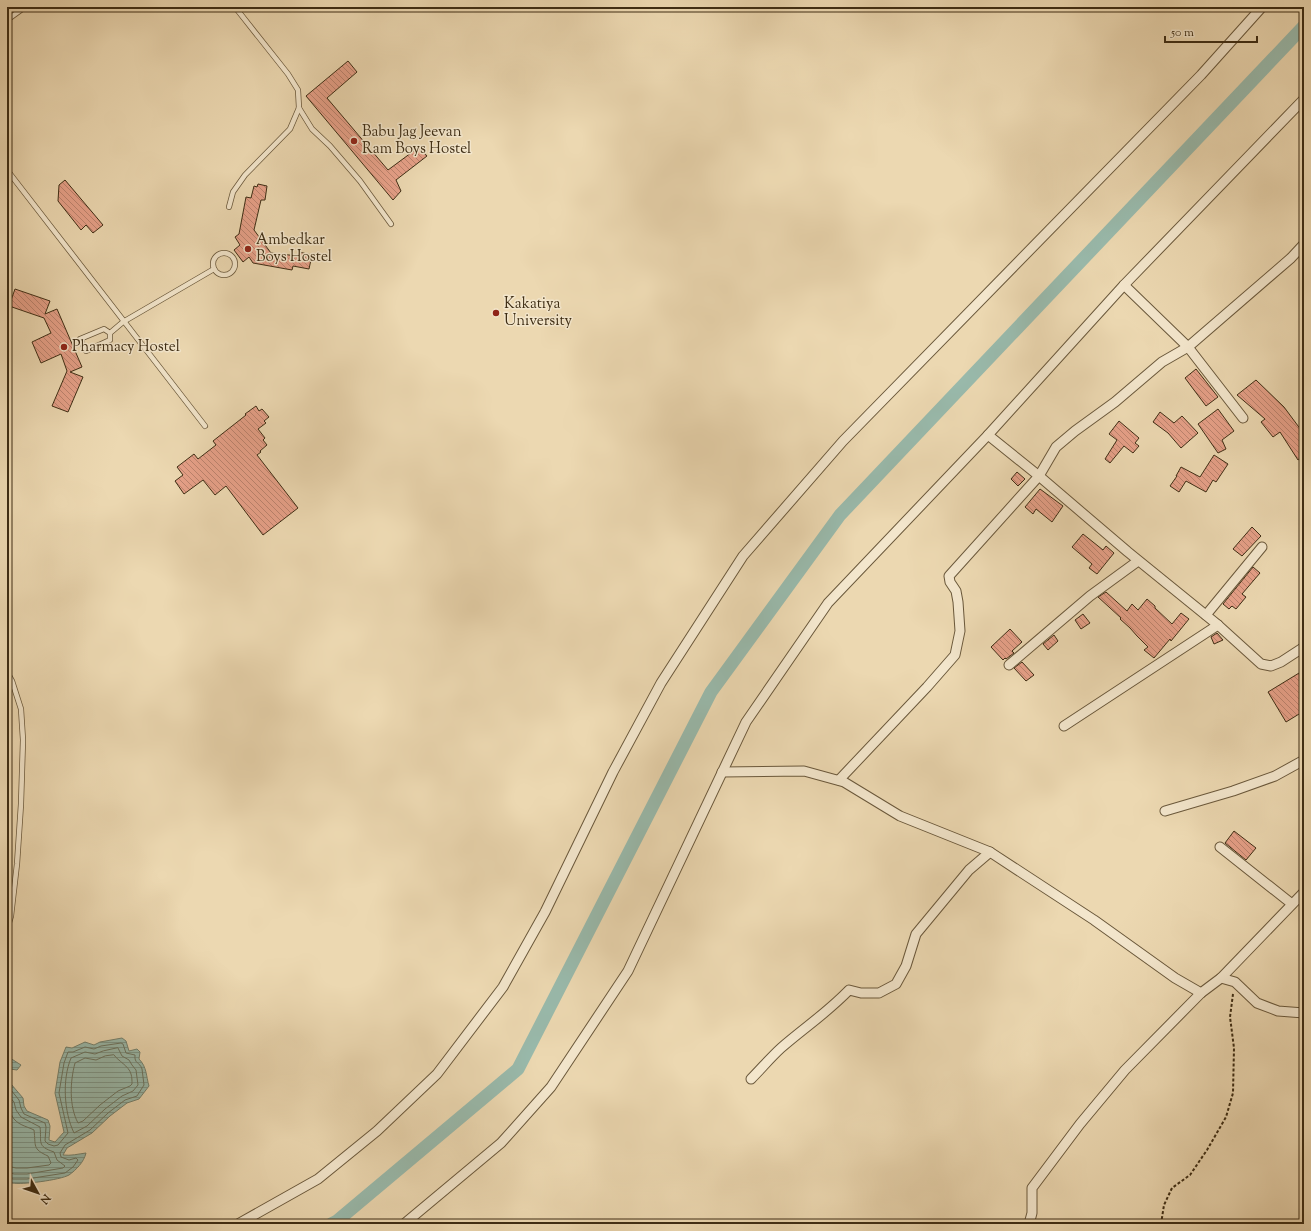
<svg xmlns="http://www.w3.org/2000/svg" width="1311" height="1231" viewBox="0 0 1311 1231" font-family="'Sorts Mill Goudy',serif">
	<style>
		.water { fill: url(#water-rules); stroke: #75826f }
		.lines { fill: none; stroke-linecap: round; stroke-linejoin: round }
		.shore { stroke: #6c7460; stroke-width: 1 }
		.canal { stroke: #99baac; stroke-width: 13 }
		.building { fill: url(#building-back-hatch); stroke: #3e2d14 }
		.service-casing { stroke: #6a583b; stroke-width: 6 }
		.minor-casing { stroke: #6a583b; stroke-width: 11 }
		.path { stroke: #3e2d14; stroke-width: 2; stroke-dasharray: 3 2; stroke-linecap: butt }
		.service { stroke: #f3e6cc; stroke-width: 4.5 }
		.minor { stroke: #f3e6cc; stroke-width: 9 }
		.poi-dot { fill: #8f2418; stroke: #f3e6cc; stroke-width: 1.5 }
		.labels { text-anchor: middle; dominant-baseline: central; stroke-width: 3; stroke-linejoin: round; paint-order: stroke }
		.poi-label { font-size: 15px; fill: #3e2d14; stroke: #f3e6cc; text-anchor: start }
	</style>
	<defs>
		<pattern id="water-rules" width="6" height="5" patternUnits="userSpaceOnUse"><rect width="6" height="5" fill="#99baac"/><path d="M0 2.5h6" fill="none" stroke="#7e988b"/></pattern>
		<pattern id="building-back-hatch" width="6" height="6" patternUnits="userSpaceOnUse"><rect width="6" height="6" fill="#e6a088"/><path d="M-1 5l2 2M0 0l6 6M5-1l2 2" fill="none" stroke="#bc836e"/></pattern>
	</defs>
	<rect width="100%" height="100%" fill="#ecd8b1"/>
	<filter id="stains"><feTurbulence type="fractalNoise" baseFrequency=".005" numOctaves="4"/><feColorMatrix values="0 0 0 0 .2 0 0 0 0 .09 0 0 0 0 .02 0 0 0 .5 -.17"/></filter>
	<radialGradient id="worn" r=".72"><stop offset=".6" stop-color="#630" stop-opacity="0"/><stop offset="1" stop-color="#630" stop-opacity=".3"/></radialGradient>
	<!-- water -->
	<path class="water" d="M122,1038L126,1041L129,1051L137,1049L140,1052L139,1059C147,1067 146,1076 149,1086L139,1099L127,1103L110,1116L92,1133L67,1148L63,1155C71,1156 78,1154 86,1153C84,1162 76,1170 69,1175C60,1180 22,1185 12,1183C10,1182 9,1181 7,1180V1056L21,1065L17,1070L10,1069L7,1074L11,1084L23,1098L24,1106L27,1111L48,1120L50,1126L49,1140L55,1142L64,1132L55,1093L60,1062L66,1047L72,1048L85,1042L94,1045L100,1042Z"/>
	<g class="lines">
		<!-- shore -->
		<g class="shore">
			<path d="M118,1048L122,1056L129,1060L132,1065L136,1070L138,1085L133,1091L122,1096L105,1109L87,1126L74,1133C64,1112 62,1080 71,1058L85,1052L95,1054L103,1051Z"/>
			<path d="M114,1055C118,1061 129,1066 131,1074C132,1077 132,1081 132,1084L130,1086L118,1091L100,1105L83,1121L78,1123C69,1106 70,1082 75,1063L85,1058L96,1060L105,1056Z"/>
			<path d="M7,1085L19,1100L21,1108L24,1114L45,1123L46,1127L45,1141L48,1144L54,1146L58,1145L68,1133L59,1093L64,1063L68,1052H73L85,1047L94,1049L101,1046L121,1043L123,1044L126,1053L135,1055C134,1064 140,1062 142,1069C143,1074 143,1080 144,1085L137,1096L125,1100L108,1113L90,1130L65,1145L60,1153L61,1157L69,1160L76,1158L78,1160L73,1167L65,1173L27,1179H13L7,1177"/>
			<path d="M7,1094L14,1102L16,1110L21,1117L40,1127C42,1142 36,1146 54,1152L57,1160L65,1166L63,1168L27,1174H14L7,1172"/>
			<path d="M7,1103C10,1107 10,1111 12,1116C17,1125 26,1126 34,1130C36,1146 32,1149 48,1156L51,1163L49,1165L27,1168H16L7,1166"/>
		</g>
		<!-- canal -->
		<path class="canal" d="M331,1224L337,1221L518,1069L711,692L840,515L1304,26"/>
	</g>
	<!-- building -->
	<g class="building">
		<path d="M348,61L357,72L327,98L388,170L419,147L427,156L396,180L401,191L393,200L306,96Z"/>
		<path d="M65,180L103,225L93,233L86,225L81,230L58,201L59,185Z"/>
		<path d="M258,184L267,186L265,200H261L254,230L271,253L298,256L299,252L312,255L309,269L293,266L292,270L253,263L249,257L243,262L234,250L240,245L235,237L239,234L246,197L251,198L254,186L257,187Z"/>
		<path d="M15,289L50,301L45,314L57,309L82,367L70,372L83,377L68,412L52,406L67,371L61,354L41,363L32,342L51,333L44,318L9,306Z"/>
		<path d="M1196,369L1218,397L1206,406L1185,378Z"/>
		<path d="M1256,380L1284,407L1304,434V456L1298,460L1280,432L1273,437L1261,422L1265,419L1237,395Z"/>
		<path d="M256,406L259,411L262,409L269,417L264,421L266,423L258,429L265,438L263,440L267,445L260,451L261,452L257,455L298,508L263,535L226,486L215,495L203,480L184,494L175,481L183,475L177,467L194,454L198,459L216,445L213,441L241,419L246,415L245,414Z"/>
		<path d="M1218,409L1234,431L1222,440L1226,449L1218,453L1198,424Z"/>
		<path d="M1160,412L1174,423L1182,416L1198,433L1181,448L1168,433L1153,422Z"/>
		<path d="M1119,421L1139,438L1135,443L1139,446L1133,453L1124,446L1110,463L1105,459L1117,440L1109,434Z"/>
		<path d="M1214,455L1228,464L1216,482L1213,480L1206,492L1186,481L1179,492L1170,486L1177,476H1176L1181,467L1200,477Z"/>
		<path d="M1017,472L1025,479L1018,486L1011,479Z"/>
		<path d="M1040,489L1063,506L1052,522L1036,509L1033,514L1025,507Z"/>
		<path d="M1252,527L1261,536L1242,556L1233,549Z"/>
		<path d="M1083,534L1103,550L1106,546L1114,553L1097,574L1089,568L1092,564L1072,547Z"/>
		<path d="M1253,567L1260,573L1242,594L1246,597L1236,609L1232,606L1229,609L1223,604Z"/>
		<path d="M1106,592L1127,611L1132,604L1138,610L1147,599L1155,606V608L1172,624L1181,613L1189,619L1171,641L1170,639L1154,658L1144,650L1148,647L1137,636L1130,628L1120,619L1121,618L1098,597Z"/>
		<path d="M1083,614L1090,623L1081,629L1075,620Z"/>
		<path d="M1010,629L1022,642L1012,651L1014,653L1006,659L1005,658L1003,660L991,647Z"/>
		<path d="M1217,633L1223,640L1214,644L1211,637Z"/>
		<path d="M1054,635L1058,641L1048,650L1043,644Z"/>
		<path d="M1022,662L1034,675L1026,681L1014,668Z"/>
		<path d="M1304,670V711L1286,722L1268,692Z"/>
		<path d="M1234,831L1256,848L1246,860L1225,843Z"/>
	</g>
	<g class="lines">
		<!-- service casing -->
		<g class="service-casing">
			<g id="service">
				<path d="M7,20L25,7"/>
				<path d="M299,108L312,129L330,146L360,181L391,224"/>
				<path d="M7,170L205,426"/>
				<path d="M229,207L233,192L245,175L290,129L299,108L298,90L288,74L235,7"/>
				<circle cx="224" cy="264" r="11"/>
				<path d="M110,333V340L86,351L80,339L104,329L110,333L123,322L214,269"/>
				<path d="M7,672L12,681L21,709L23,740L21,804L17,864L11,916L7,929"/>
			</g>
		</g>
		<!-- minor casing -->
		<g class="minor-casing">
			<g id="minor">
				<path d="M1124,285L1188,347L1243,418"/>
				<path d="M988,435L1039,476L1128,552L1218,625L1261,664L1271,666L1281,662L1304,647"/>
				<path d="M1206,615L1262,547"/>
				<path d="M1009,665L1090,596L1138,561"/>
				<path d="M1064,726L1218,625"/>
				<path d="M722,772L804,771L844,782L900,816L990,852L1094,920L1175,978L1201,993"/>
				<path d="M839,780L927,687L955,655L960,631L958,602L956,591L950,582L949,576L1039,476L1056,447L1075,431L1115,402L1162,362L1188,347L1291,258L1304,244"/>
				<path d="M1165,811L1233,791L1275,776L1304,760"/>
				<path d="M1220,847L1292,904"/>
				<path d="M1221,978L1235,982L1257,1003L1278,1011L1304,1013"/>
				<path d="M751,1079C761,1069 771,1057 781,1048C804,1028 828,1012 849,990L861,993H879L896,984L906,966L916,934L969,870L990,852"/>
				<path d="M238,1224L318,1179L377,1131L437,1074L503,987L545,912L613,772L661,683L743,556L843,441L1201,75L1262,7"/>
				<path d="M404,1224L501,1143L551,1087L628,971L746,722L828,603L988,435L1124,285L1304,99"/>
				<path d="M1029,1224L1032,1213V1188L1080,1124L1125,1070L1201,993L1221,978L1304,892"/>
			</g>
		</g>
		<!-- path -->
		<path class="path" d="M1161,1224L1164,1205L1172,1188L1190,1175L1207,1150L1226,1117L1233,1093L1234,1048L1230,1017L1233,994"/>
		<!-- service -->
		<use href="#service" class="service"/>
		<!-- minor -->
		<use href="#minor" class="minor"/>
	</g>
	<!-- markers -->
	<g class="poi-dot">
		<circle cx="354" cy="141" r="4"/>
		<circle cx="248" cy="249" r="4"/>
		<circle cx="496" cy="313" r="4"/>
		<circle cx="64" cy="347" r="4"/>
	</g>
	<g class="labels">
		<!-- poi labels -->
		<g class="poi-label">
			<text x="362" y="132">Babu Jag Jeevan<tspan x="362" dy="17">Ram Boys Hostel</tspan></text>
			<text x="256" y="240">Ambedkar<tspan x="256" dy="17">Boys Hostel</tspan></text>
			<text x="504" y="304">Kakatiya<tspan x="504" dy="17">University</tspan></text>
			<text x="72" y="347">Pharmacy Hostel</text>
		</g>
	</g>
	<!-- margin -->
	<rect width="1311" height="1231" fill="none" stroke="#ecd8b1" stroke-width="24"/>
	<rect x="8" y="8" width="1295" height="1215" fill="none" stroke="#3e2d14" stroke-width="2"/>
	<rect x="12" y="12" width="1287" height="1207" fill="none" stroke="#3e2d14"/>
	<!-- north arrow -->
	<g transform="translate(38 1193) rotate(130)" stroke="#f3e6cc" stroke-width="3" paint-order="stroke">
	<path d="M0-3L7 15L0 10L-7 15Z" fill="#3e2d14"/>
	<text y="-6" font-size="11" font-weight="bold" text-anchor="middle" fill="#3e2d14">N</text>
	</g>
	<!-- scale -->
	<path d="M1165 36v6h92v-6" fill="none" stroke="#3e2d14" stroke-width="2"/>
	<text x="1171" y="36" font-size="12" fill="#3e2d14" stroke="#f3e6cc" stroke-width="3" paint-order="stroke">50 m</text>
	<rect width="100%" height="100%" filter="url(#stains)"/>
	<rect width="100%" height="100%" fill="url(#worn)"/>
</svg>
